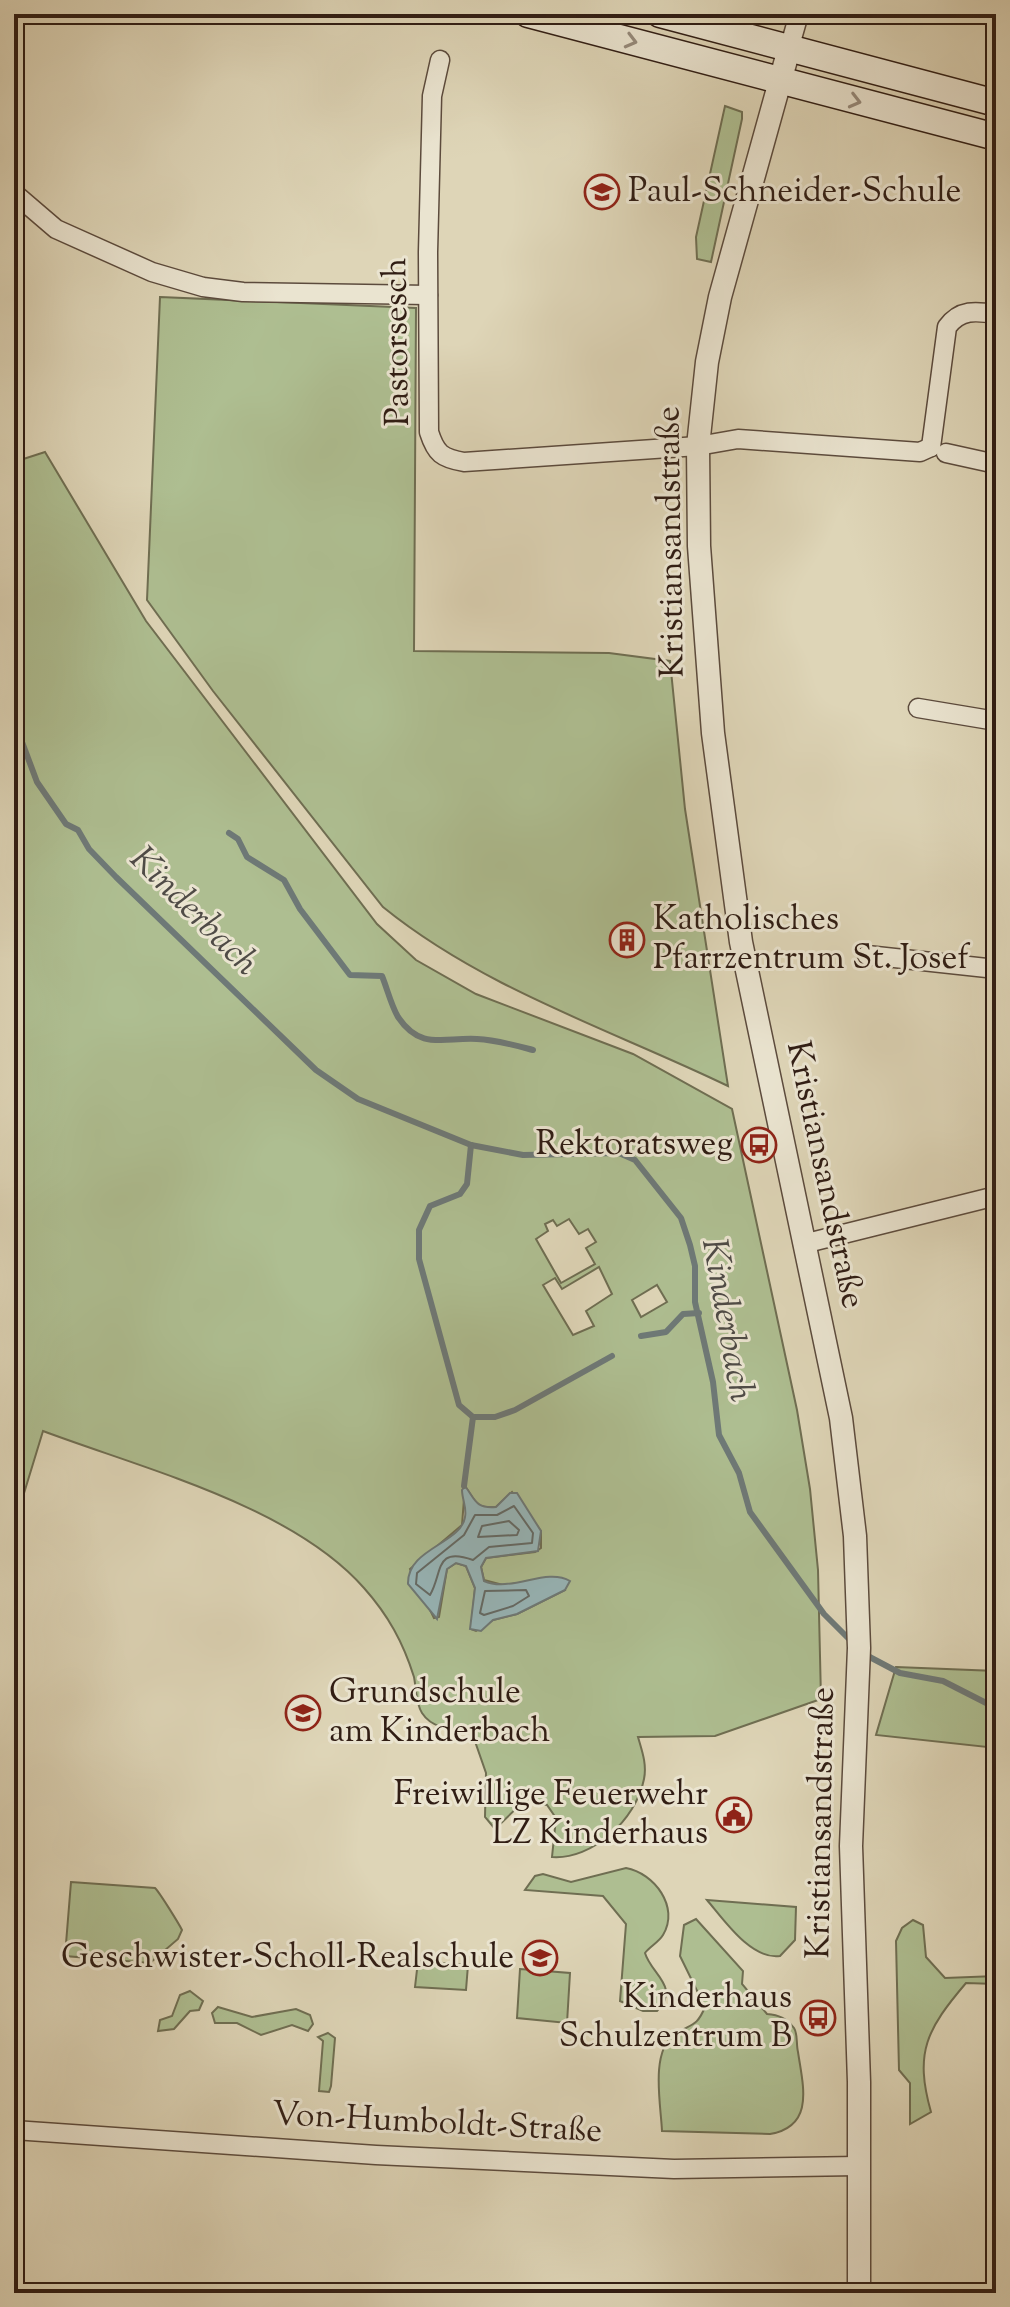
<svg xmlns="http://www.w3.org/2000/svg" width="1010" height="2307" viewBox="0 0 1010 2307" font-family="'Sorts Mill Goudy',serif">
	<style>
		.green { fill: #aebe91; stroke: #6f6e52; stroke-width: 2; fill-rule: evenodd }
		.water { fill: #97b6b9; stroke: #6e7977; stroke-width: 2 }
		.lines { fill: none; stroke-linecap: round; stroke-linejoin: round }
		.shore { stroke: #646a66; stroke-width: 2 }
		.stream { stroke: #6e7977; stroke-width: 6 }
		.minor-casing { stroke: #5c4b3d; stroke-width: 21 }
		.tertiary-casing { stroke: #5c4b3d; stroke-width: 25 }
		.secondary-casing { stroke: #301d14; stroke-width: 29 }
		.minor { stroke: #eae4d0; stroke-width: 18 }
		.tertiary { stroke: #eae4d0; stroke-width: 22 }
		.secondary { stroke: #eae4d0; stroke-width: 26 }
		.oneway { stroke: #968a7b }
		.labels { text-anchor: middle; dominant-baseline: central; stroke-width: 6; stroke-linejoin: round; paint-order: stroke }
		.poi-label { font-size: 34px; fill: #301d14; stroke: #eae4d0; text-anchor: end }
		.street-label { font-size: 34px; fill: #301d14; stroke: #eae4d0 }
		.water-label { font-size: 36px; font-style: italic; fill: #4f4b46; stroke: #eae4d0 }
	</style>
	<rect width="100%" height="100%" fill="#ded5b7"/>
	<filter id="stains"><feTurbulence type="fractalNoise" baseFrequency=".0025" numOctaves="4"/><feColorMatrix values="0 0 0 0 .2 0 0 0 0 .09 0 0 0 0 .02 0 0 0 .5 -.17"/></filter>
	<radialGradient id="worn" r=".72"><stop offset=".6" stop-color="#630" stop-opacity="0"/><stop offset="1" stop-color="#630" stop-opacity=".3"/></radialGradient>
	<!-- green -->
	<g class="green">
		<path d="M725,106L742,112V119L711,262L697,259L696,237Z"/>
		<path d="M160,297L416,308L414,651L609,653L670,661L685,809L728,1086C612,1030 484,989 383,907L213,691L147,600Z"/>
		<path d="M45,452L146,621L377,924L416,960L476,994L633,1054L732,1109L797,1410L810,1489L818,1570L821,1699L715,1736L638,1737C642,1751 647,1764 644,1779C636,1820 592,1860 552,1857L556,1818L547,1805L524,1801L495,1829L485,1817L486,1773L471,1730C453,1729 433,1730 422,1713C416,1704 416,1687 414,1677C403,1642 388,1615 364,1588C292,1506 144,1469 43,1431L14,1526V462ZM569,1219L579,1234L588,1229L596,1242L586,1248L595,1264L561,1283L536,1239L548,1231L545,1224L553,1220L557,1226ZM599,1267L612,1294L586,1311L594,1326L573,1335L543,1285L555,1278L562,1289ZM657,1285L667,1302L641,1317L632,1300ZM465,1486C475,1500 475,1509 496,1507L512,1492L541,1531V1548L535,1552L486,1558L481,1567L484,1580L503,1585L559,1578L565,1590L517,1614L493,1620L476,1631L471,1629L475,1588L466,1566L456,1563L447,1569L439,1617L434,1618L410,1569L462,1525Z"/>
		<path d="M896,1667L996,1671V1748L876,1735Z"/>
		<path d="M626,1868C654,1873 680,1907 663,1935C658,1943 649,1947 645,1953C651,1974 681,1987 657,2011H643L620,2001L626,1924L603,1896L525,1890L535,1876L543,1874L571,1882Z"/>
		<path d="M71,1882L155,1888C160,1893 179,1924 182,1930L178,1939L150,1963L65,1956Z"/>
		<path d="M707,1900L796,1907L795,1940L780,1956C751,1960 724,1920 707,1900Z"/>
		<path d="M696,1919L743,1971L742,1984L767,2014C779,2015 786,2018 794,2028C798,2034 796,2044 798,2052C803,2086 815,2126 770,2134L662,2131C661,2106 650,2052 674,2035C690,2023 696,2029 705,2007L680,1956L684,1925Z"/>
		<path d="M913,1920L923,1925L926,1957L945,1978L996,1976V1984L966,1983C927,2029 914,2052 931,2112L910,2124V2083L899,2070L896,1941L902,1928Z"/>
		<path d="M418,1961L468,1965L466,1990L415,1987Z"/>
		<path d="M520,1969L570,1973L567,2023L517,2018Z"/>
		<path d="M190,1991L203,2001L199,2010L190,2011L174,2029L158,2031L160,2020L172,2016L180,1995Z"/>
		<path d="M218,2007L252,2017L296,2009L310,2015L313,2024L308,2031L292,2025L261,2035L237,2023H215L212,2013Z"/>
		<path d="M328,2033L335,2038L331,2086L329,2092L319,2091L323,2041L318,2037Z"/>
	</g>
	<!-- water -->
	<path class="water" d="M465,1486C475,1499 475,1509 496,1507L510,1493H517L541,1531L538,1551L486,1558L481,1567L484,1581C511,1593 546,1567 570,1581L565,1590L517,1614L493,1620L481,1631L470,1629L475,1588L466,1566L456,1563L447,1569L437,1619L408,1584C407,1548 461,1544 465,1517C467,1508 462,1499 462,1490Z"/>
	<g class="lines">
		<!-- shore -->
		<g class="shore">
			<path d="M514,1506L533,1533L532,1543L489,1547L473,1560C434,1546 443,1573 430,1595L416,1584L417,1573L464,1535L475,1515H497Z"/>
			<path d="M509,1521L519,1530L517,1535L478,1537L482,1526Z"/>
			<path d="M526,1590L529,1596L513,1606L484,1615L480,1613L485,1591Z"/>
		</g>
		<!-- stream -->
		<g class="stream">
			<path d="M14,707L22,727V742L37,782L66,824L78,830L89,849L116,877L316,1070L358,1099L471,1145L523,1155L619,1153L635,1160L681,1218L690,1245L695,1266V1302L713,1382L719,1435L739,1473L750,1512L824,1614L853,1643"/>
			<path d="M229,833L238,839L247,857L284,880L300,909L350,975L382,976C387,988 391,1005 398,1017C421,1051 444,1037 477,1039C497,1040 514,1045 533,1050"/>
			<path d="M471,1145L467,1184L460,1194L430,1206L419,1230V1259L459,1405L473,1417H495L515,1410L612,1356"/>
			<path d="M641,1336L666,1332L683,1314L699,1313"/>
			<path d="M464,1486L473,1417"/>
			<path d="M864,1654L900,1673L943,1681L996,1708"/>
		</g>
		<!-- minor casing -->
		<g class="minor-casing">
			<g id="minor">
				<path d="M789,49L799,14"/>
				<path d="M440,60L432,96L428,252L429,432C436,454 442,458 464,462L698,446L738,439L920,452L931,447"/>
				<path d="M14,193L56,229L152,272L203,287L243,292L428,295"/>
				<path d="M931,447L947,327C960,309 976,311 996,314"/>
				<path d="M946,453L996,464"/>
				<path d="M918,708L996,721"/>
				<path d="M867,955L996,969"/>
				<path d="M803,1244L996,1196"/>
				<path d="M14,2130L376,2155L674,2169L858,2166"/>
			</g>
		</g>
		<!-- tertiary casing -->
		<g class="tertiary-casing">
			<path id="tertiary" d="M789,49L720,297L707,362L698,446L699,546L713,733L741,942L841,1418L855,1536L859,1648L851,1846L859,2082V2293"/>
		</g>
		<!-- secondary casing -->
		<g class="secondary-casing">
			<g id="secondary">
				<path d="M528,14L996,137"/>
				<path d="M660,14L996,103"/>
			</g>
		</g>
		<!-- minor -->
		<use href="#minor" class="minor"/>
		<!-- tertiary -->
		<use href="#tertiary" class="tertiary"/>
		<!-- secondary -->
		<use href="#secondary" class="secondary"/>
	</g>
	<!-- one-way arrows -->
	<defs><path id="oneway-chevron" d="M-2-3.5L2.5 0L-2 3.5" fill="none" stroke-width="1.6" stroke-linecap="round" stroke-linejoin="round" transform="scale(2)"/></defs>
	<g class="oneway">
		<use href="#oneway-chevron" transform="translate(631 41) rotate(15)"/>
		<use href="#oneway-chevron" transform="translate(855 101) rotate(14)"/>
	</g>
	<!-- icons -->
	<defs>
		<g id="school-ring" transform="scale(1.8)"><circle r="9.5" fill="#eae4d0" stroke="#8f2418" stroke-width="1.5"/><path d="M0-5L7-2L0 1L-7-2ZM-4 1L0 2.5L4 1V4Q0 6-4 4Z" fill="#8f2418"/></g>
		<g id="building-ring" transform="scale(1.8)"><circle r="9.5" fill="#eae4d0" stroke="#8f2418" stroke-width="1.5"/><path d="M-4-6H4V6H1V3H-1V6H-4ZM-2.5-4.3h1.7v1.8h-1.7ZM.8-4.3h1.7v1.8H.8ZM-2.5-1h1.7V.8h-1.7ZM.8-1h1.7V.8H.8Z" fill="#8f2418"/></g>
		<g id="bus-ring" transform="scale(1.8)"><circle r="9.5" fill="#eae4d0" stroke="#8f2418" stroke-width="1.5"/><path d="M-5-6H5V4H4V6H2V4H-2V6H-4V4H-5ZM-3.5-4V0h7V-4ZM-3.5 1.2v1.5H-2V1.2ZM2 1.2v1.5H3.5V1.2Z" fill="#8f2418"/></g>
		<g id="civic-ring" transform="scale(1.8)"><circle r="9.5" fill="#eae4d0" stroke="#8f2418" stroke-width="1.5"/><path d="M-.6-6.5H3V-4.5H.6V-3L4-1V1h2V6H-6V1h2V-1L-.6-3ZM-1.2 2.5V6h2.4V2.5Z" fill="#8f2418"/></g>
	</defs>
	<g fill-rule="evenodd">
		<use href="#school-ring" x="602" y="192"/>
		<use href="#building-ring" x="627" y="940"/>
		<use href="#bus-ring" x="759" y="1145"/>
		<use href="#school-ring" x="303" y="1713"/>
		<use href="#civic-ring" x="734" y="1815"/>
		<use href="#school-ring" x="540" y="1958"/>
		<use href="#bus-ring" x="818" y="2018"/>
	</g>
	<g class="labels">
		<!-- poi labels -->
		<g class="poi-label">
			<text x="628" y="192" text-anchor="start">Paul-Schneider-Schule</text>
			<text x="653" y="920" text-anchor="start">Katholisches<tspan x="653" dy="39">Pfarrzentrum St. Josef</tspan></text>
			<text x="733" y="1145">Rektoratsweg</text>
			<text x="329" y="1693" text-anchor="start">Grundschule<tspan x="329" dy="39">am Kinderbach</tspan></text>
			<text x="708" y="1795">Freiwillige Feuerwehr<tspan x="708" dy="39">LZ Kinderhaus</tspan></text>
			<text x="514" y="1958">Geschwister-Scholl-Realschule</text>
			<text x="792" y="1998">Kinderhaus<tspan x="792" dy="39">Schulzentrum B</tspan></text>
		</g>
		<!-- street labels -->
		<g class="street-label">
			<text transform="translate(398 342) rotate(-91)">Pastorsesch</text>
			<text transform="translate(672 542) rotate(-91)">Kristiansandstraße</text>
			<text transform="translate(824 1175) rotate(78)">Kristiansandstraße</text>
			<text transform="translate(822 1823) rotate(-89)">Kristiansandstraße</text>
			<text transform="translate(437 2124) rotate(3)">Von-Humboldt-Straße</text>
		</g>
		<!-- water labels -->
		<g class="water-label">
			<text transform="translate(193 912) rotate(45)">Kinderbach</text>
			<text transform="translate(726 1320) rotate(80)">Kinderbach</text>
		</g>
	</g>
	<!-- margin -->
	<rect width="1010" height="2307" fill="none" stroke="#ded5b7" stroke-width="48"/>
	<rect x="16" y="16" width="978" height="2275" fill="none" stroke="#301d14" stroke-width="4"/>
	<rect x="24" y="24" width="962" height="2259" fill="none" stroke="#301d14" stroke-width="2"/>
	<rect width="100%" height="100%" filter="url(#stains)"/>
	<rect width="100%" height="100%" fill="url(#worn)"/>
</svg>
